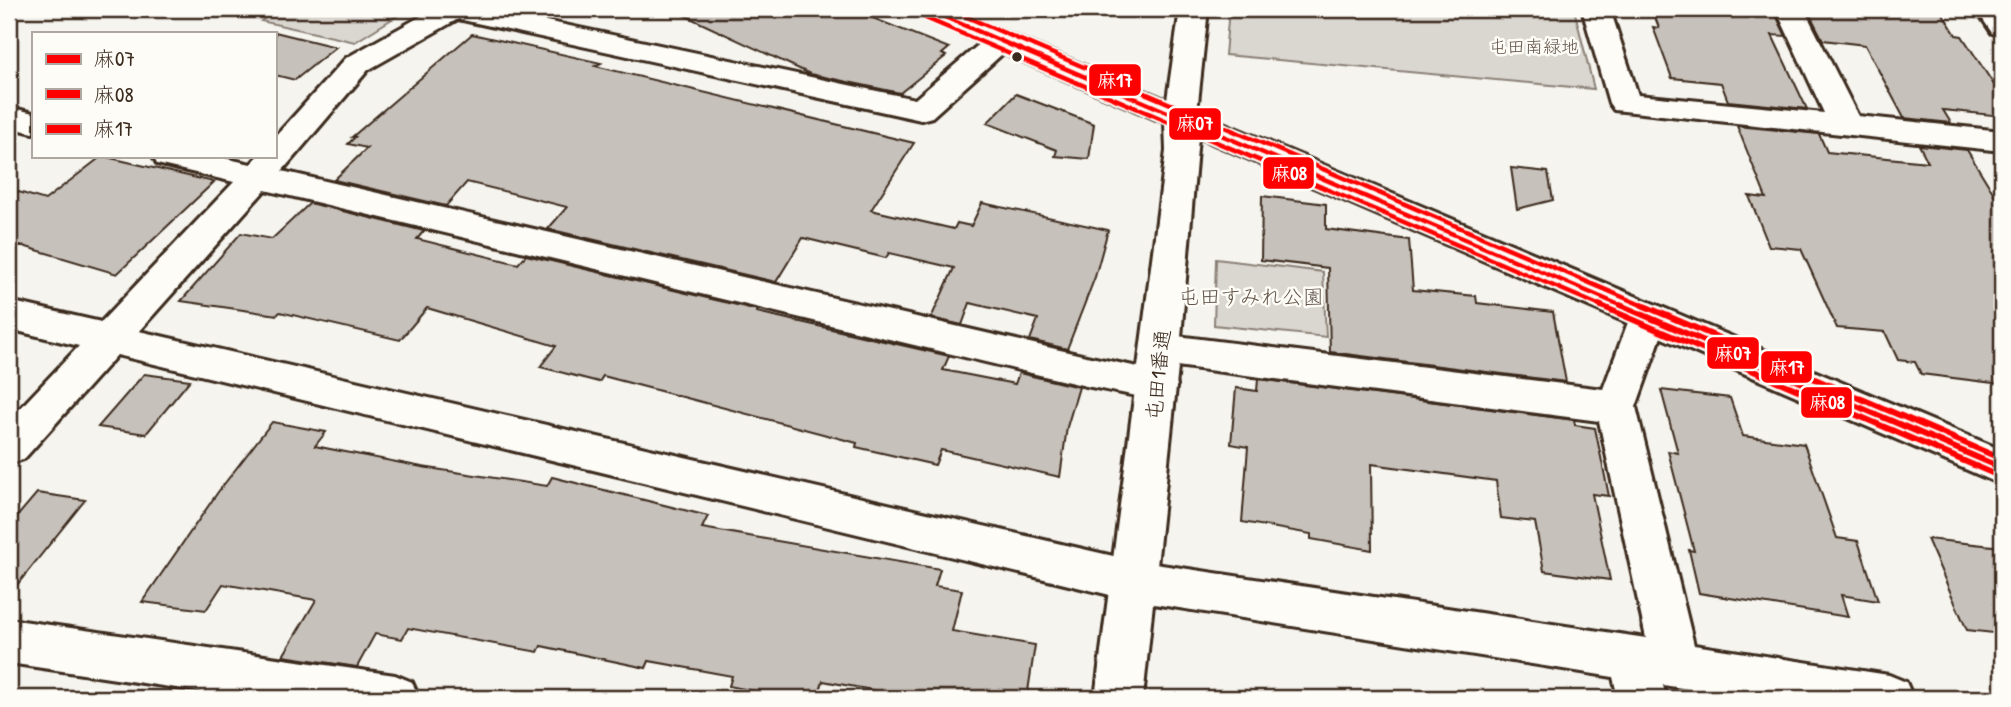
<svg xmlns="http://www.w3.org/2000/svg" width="2011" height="707" viewBox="0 0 2011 707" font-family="'Patrick Hand','Klee One',sans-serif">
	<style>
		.green { fill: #dad6d0; stroke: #8a8077; stroke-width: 2 }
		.building { fill: #c7c1bb; stroke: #3b2a1e; stroke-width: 2 }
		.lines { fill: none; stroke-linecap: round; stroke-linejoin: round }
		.minor-casing { stroke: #3b2a1e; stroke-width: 6 }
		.tertiary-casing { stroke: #3b2a1e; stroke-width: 6 }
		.minor { fill: #fdfcf7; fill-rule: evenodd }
		.tertiary { fill: #fdfcf7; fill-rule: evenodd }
		.bus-1-far1-casing { stroke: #fdfcf7; stroke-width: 9 }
		.bus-1-casing { stroke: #fdfcf7; stroke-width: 11 }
		.bus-2-far1-casing { stroke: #fdfcf7; stroke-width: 9 }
		.bus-2-casing { stroke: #fdfcf7; stroke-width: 11 }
		.bus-3-far1-casing { stroke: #fdfcf7; stroke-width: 9 }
		.bus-3-casing { stroke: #fdfcf7; stroke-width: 11 }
		.bus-1-far1 { stroke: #f00; stroke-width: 4.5 }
		.bus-1 { stroke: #f00; stroke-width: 6 }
		.bus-2-far1 { stroke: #f00; stroke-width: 4.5 }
		.bus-2 { stroke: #f00; stroke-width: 6 }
		.bus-3-far1 { stroke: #f00; stroke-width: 4.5 }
		.bus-3 { stroke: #f00; stroke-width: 6 }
		.bus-dot { fill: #3b2a1e; stroke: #fdfcf7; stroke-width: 2.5 }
		.labels { text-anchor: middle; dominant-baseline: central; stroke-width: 5; stroke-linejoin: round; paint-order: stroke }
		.far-park-label { font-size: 18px; fill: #63554a; stroke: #fdfcf7 }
		.park-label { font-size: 21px; fill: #63554a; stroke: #fdfcf7 }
		.street-label { font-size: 21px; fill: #3b2a1e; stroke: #fdfcf7 }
		.line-badge { stroke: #fdfcf7; stroke-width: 2.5 }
		.badge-label { font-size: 19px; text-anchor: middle; font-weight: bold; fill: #fff }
	</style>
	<rect width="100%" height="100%" fill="#f5f4ee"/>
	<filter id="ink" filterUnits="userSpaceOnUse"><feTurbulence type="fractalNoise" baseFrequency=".0143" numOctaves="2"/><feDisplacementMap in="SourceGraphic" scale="14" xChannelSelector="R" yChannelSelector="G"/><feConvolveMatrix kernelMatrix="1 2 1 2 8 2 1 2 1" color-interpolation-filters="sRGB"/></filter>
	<g filter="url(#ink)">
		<!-- green -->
		<g class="green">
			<path d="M277,9H408L355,42L261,21Z"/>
			<path d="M1229,9H1574L1594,89L1225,55Z"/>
			<path d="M1216,259L1323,272L1326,337L1214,325Z"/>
		</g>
		<!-- building -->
		<g class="building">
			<path d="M671,9H823L838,15L850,9L949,48L942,54L946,56L900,93L810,74Z"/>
			<path d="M1652,9H1773L1786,36L1772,35L1807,109L1728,101L1721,83L1672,78L1653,27L1659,28Z"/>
			<path d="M1807,9H1940L1956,35L1962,36L2002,97V116L1943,110L1951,123L1904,118L1865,45L1823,40Z"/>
			<path d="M275,32L336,47L295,80L275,75Z"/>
			<path d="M472,34L601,63L595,66L914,143L871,210L954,229L957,223L971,226L982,203L1108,230L1095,277L1067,349L1030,340L1038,319L970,303L962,325L931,318L954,268L889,253L886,258L803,238L776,282L548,229L567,207L467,182L446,206L334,180L367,148L348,144L355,137H352Z"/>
			<path d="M1016,94L1094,124L1089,159L1055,156L1057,150L987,123Z"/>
			<path d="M1737,126L1819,134L1827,152L1928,162L1919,145L1967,150L2002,207V384L1921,374L1915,362L1898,360L1885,332L1837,328L1801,249L1769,246L1749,196L1766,198Z"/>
			<path d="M102,156L214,182L117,274L23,246H9V189L45,200Z"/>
			<path d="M1511,168L1548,172L1553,200L1517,209Z"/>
			<path d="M1262,196L1326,204V229L1409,240L1413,290L1476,296L1477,303L1553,312L1566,382L1330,352L1328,268L1261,260Z"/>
			<path d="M310,203L424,231L417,239L518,264L526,255L758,310L757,312L949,356L943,370L1015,384L1019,373L1079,387L1067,427L1060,477L941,450L935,465L856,447L857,443L603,376L599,382L540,367L556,346L427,308L400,340L280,312L277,315L181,301L241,233L272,239Z"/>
			<path d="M144,374L190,380L146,434L98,427Z"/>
			<path d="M1258,379L1574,420L1575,425L1595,428L1609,496L1592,494L1610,580L1544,571L1535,522L1501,518L1496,481L1371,464L1372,550L1311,539V534L1242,522L1248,447L1231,444L1236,388L1257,391Z"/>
			<path d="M1661,390L1730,398L1743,436L1804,444L1837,538L1858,541L1878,601L1841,595L1848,617L1699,593L1689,550L1694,551L1668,451L1678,453Z"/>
			<path d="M272,422L326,432L315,446L422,467L547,486L552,477L708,516L702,528L940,569L935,586L962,590L952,631L1035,645L1027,698H915L823,681L818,698H789L729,686L732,676L649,661L646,668L541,646L538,652L408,628L402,639L375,634L357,667L283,656L316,600L223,584L206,610L142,602L218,492Z"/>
			<path d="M37,493L85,500L9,595V526Z"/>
			<path d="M1927,539L2002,547V634L1967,630Z"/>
		</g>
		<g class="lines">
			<!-- minor casing -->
			<g class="minor-casing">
				<g id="minor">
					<path d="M434,9H489L915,99L990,35L1000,32L1010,35L1015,41L1010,47L932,117L921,120L458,19L368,70L282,171L1086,356L1171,374L1177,385L1171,396L1157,400L1086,386L265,190L139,331L1135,561L1646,638L1599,421L1161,364L1147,359L1142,349L1147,339L1161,334L1603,389L1630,317L1636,307L1649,303L1662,307L1668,317L1636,407L1694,645L1889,675L1906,682L1913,698H1744L1663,685L1666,698H1618L1613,677L1135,601L117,355L24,459L9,464V420L79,346L9,329V301L101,322L234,182L157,164L153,156H215L251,164L258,156H275V137L346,58Z"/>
					<path d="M1582,9H1610L1638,95L1824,113L1776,9H1804L1858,116L2002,131V151L1614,110L1609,103Z"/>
					<path d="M1976,9H2002V36L1992,33Z"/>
					<path d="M9,107L33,113V133L9,127Z"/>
					<path d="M9,619L395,675L412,682L419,698H243L9,663Z"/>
				</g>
			</g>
			<!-- tertiary casing -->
			<g class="tertiary-casing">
				<path id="tertiary" d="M912,9H950L1167,100L1180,9H1208L1197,112L2002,450V485L1198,137L1180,349L1143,698H1095L1166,151L1165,123L916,15Z"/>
			</g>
			<!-- minor -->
			<use href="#minor" class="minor"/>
			<!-- tertiary -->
			<use href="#tertiary" class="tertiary"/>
			<!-- bus-1-far1 casing -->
			<g class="bus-1-far1-casing">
				<path id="bus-1-far1" d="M926,9L1624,307"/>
			</g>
			<!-- bus-1 casing -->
			<g class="bus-1-casing">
				<path id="bus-1" d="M1620,305L2002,468"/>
			</g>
			<!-- bus-2-far1 casing -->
			<g class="bus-2-far1-casing">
				<path id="bus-2-far1" d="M923,17L1603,307"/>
			</g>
			<!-- bus-2 casing -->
			<g class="bus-2-casing">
				<path id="bus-2" d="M1599,305L1999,476"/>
			</g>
			<!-- bus-3-far1 casing -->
			<g class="bus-3-far1-casing">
				<path id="bus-3-far1" d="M948,9L1646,307"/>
			</g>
			<!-- bus-3 casing -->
			<g class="bus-3-casing">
				<path id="bus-3" d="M1642,305L2002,459"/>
			</g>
			<!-- bus-1-far1 -->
			<use href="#bus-1-far1" class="bus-1-far1"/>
			<!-- bus-1 -->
			<use href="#bus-1" class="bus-1"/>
			<!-- bus-2-far1 -->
			<use href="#bus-2-far1" class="bus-2-far1"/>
			<!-- bus-2 -->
			<use href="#bus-2" class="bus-2"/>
			<!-- bus-3-far1 -->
			<use href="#bus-3-far1" class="bus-3-far1"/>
			<!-- bus-3 -->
			<use href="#bus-3" class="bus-3"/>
		</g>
	</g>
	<!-- markers -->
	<circle class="bus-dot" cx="1017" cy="57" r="6"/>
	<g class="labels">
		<!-- far-park labels -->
		<g class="far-park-label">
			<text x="1534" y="46">屯田南緑地</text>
		</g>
		<!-- park labels -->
		<g class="park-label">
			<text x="1251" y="296">屯田すみれ公園</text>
		</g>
		<!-- street labels -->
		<g class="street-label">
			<text transform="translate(1158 375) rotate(-84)">屯田1番通</text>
		</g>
	</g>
	<g class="line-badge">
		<rect x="1088" y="63" width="54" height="34" rx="7" fill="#f00"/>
		<rect x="1168" y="107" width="54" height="34" rx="7" fill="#f00"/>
		<rect x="1262" y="156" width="53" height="34" rx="7" fill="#f00"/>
		<rect x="1706" y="336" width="54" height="34" rx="7" fill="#f00"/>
		<rect x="1760" y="350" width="53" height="34" rx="7" fill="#f00"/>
		<rect x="1800" y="386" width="53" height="33" rx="7" fill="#f00"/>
	</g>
	<g class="badge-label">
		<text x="1115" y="87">麻17</text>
		<text x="1195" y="130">麻07</text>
		<text x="1289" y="180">麻08</text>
		<text x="1733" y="360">麻07</text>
		<text x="1787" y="374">麻17</text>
		<text x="1827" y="409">麻08</text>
	</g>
	<!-- margin -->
	<rect width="2011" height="707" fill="none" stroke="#fdfcf7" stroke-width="35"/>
	<rect x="18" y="18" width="1976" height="672" fill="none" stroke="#3b2a1e" stroke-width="2.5" filter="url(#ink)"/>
	<!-- legend -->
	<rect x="32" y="32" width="245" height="126" fill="#fdfcf7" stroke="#afa8a0" stroke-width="2"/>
	<rect x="46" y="54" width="35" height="10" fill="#ff0000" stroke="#afa8a0" stroke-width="2"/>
	<text x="94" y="66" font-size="21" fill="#3b2a1e">麻07</text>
	<rect x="46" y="89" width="35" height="10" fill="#ff0000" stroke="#afa8a0" stroke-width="2"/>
	<text x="94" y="102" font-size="21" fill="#3b2a1e">麻08</text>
	<rect x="46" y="124" width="35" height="10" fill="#ff0000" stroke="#afa8a0" stroke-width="2"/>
	<text x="94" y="136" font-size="21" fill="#3b2a1e">麻17</text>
</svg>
